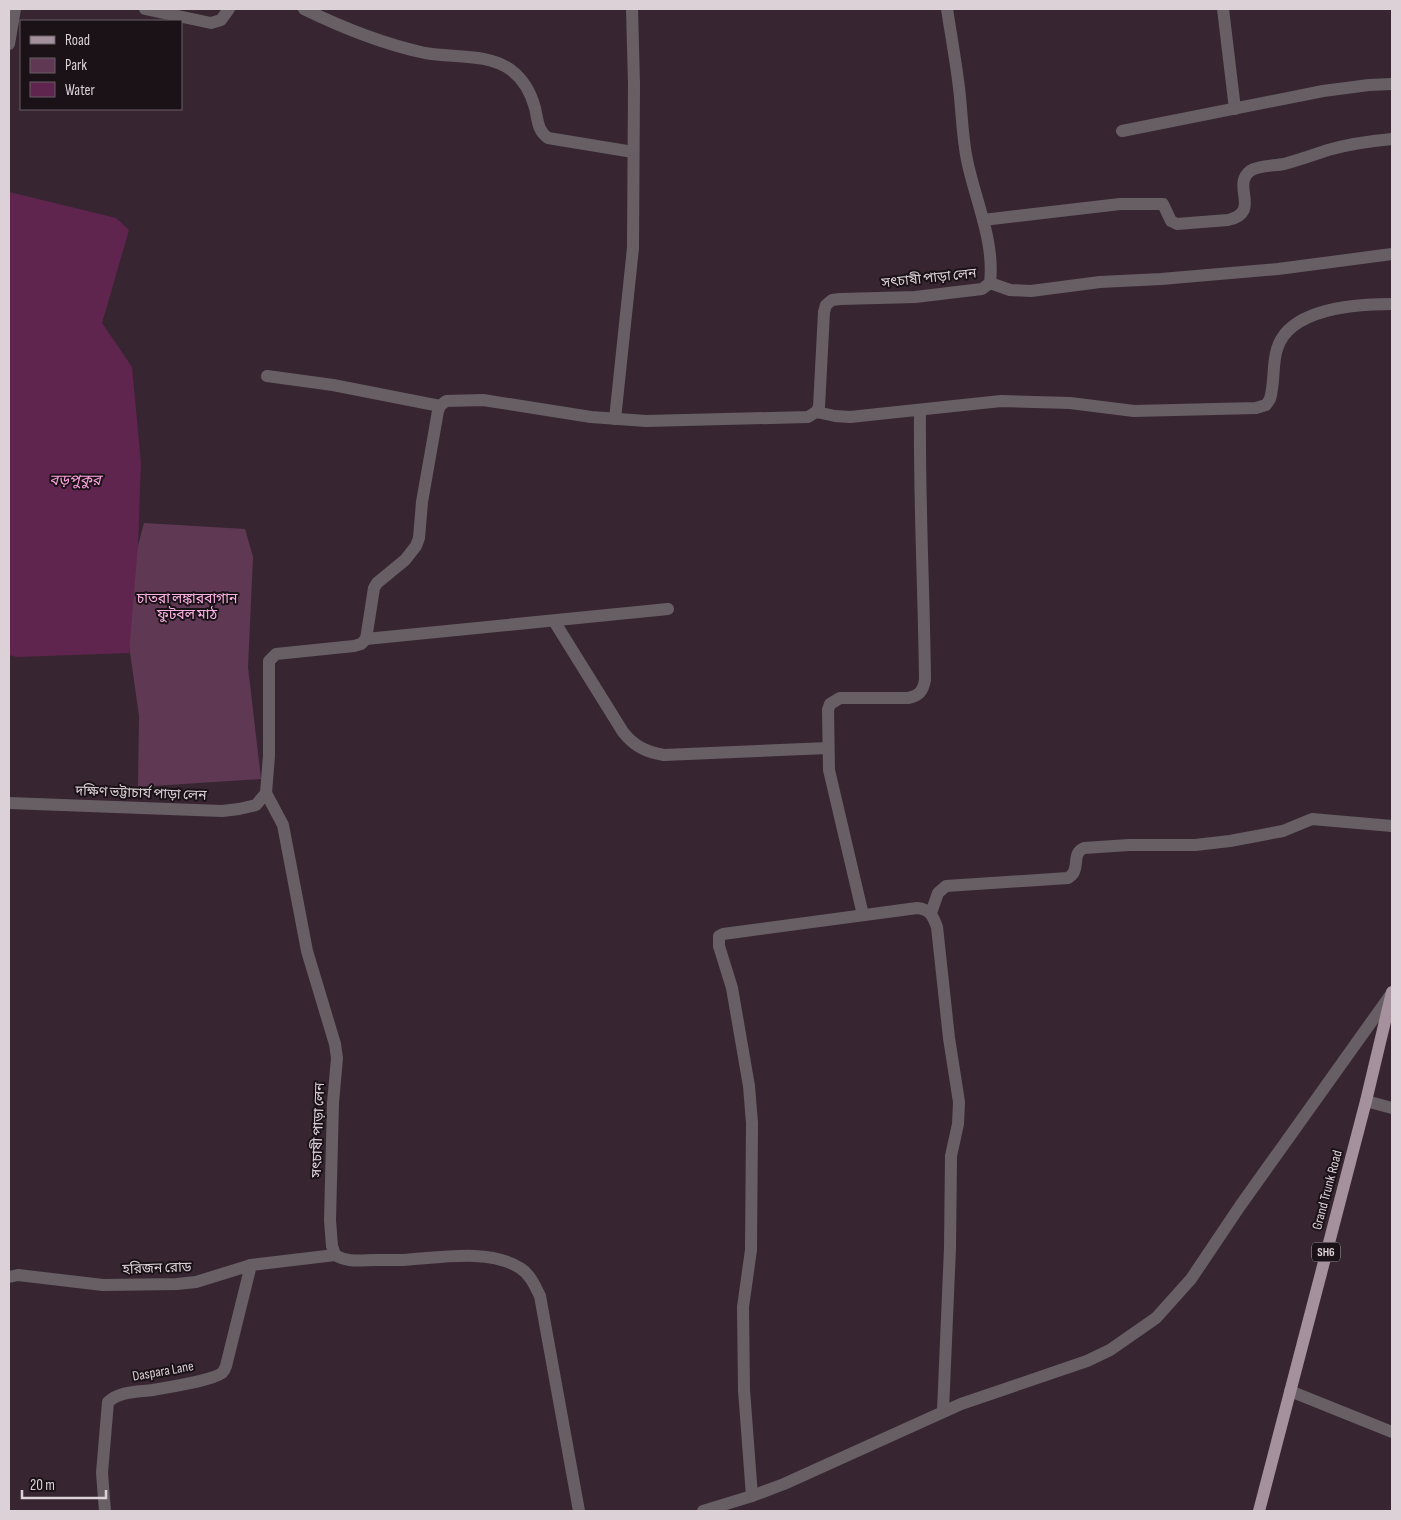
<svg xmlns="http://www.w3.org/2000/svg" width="1401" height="1520" viewBox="0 0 1401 1520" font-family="'Sofia Sans Condensed','Noto Sans Bengali',sans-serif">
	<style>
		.green { fill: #5f3953 }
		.water { fill: #60254f }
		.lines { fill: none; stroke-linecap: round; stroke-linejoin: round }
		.street { stroke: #685f65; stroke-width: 12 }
		.primary { stroke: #a4919d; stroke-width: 12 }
		.labels { text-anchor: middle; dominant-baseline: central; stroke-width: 4; stroke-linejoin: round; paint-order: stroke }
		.shield { fill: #1a1217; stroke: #a2989e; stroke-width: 1 }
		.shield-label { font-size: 12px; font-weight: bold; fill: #ddd1d8 }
		.street-label { font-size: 14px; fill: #ddd1d8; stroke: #1a1217 }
		.park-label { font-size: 14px; fill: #fcb3e3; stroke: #1a1217 }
		.water-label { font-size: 15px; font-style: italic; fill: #fba0dd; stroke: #1a1217 }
	</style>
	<rect width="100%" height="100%" fill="#372631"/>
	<!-- green -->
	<path class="green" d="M144,523L245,529L253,557L248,667L261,779L138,787L139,716L123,602Z"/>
	<!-- water -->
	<path class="water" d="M9,192L116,218L129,230L102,323L132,367L141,464L138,544L129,653L17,657L9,655Z"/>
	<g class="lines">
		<!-- street -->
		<g class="street">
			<path d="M145,9L211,23L221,20L229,9"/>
			<path d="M304,9C343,28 383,44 425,53C453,58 487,53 511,70C523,79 531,93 535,108C538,120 537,130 548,138L633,152"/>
			<path d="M1223,9L1235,109"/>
			<path d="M9,44L15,9"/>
			<path d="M1122,131L1323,91L1369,85L1392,84"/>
			<path d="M983,220L1120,204H1163L1171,221L1177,224L1228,220C1262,212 1231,186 1250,171C1259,165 1274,166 1284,164C1299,160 1313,155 1328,150C1349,144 1370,141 1392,139"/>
			<path d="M990,283L1010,290L1031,291L1100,282L1161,279L1278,269L1392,254"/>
			<path d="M267,376L333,385L440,406"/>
			<path d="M816,412L835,416L850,417L1001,401L1070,403L1134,411L1256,408L1266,405L1270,399C1275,382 1272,365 1277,349C1289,308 1357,304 1392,304"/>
			<path d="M615,419L633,248L634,84L632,9"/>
			<path d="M554,621L623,732C634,746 646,752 664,755L828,748"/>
			<path d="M366,639L668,609"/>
			<path d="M266,793L283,825L307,951L335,1044L337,1058L333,1103L330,1220L332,1246L335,1255C348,1263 362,1260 376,1260C385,1260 394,1260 403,1260C438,1258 489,1248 520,1268C530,1274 535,1286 540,1296L579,1511"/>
			<path d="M9,803L222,811L239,809L256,805L266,793L269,756V661L276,654L354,646L361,644L366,639L374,588L377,583L405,560L416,546L419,538L422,502L438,411L440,406L446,401L483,400L591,417L646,421L808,417L816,412L819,407L824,312L826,305L832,300L840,299L915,297L982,289L990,283C995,241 975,200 967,160C962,136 962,112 959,88C956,62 951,35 947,9"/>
			<path d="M931,913L938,893L946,886L1068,878C1082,870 1070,854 1084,848L1129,845H1195L1230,841L1283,831L1312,819L1392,826"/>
			<path d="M863,915L829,770L828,710L830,704L840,698H908C919,696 923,691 925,680C924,590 919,500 920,410"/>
			<path d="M1366,1101L1392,1108"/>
			<path d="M9,1277L18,1275L103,1285L177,1284L196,1282L251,1265L335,1255"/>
			<path d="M1290,1391L1392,1432"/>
			<path d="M752,1496L744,1390L743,1307L751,1250L752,1123L749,1086L732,988L719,946V936L723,934L917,908C930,909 933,916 937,927L949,1038L959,1102L958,1124L951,1156L950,1248L943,1411"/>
			<path d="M105,1511L102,1473L108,1402C120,1391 137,1392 153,1390C168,1387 211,1381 222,1373C224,1371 225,1369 226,1366L251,1265"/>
			<path d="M703,1511L752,1496L784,1484L961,1404L1087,1361L1110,1350L1156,1318L1191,1279L1240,1206L1392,993"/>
		</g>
		<!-- primary -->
		<path class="primary" d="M1259,1511L1366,1101L1392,992"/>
	</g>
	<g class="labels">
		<!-- shield labels -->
		<rect class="shield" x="1312" y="1242.5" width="28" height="19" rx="4"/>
		<g class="shield-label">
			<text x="1326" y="1252">SH6</text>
		</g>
		<!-- street labels -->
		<g class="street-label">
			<text transform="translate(929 278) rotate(-6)">সৎচাষী পাড়া লেন</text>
			<text transform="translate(141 793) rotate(2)">দক্ষিণ ভট্টাচার্য পাড়া লেন</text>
			<text transform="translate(318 1130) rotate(-88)">সৎচাষী পাড়া লেন</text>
			<text transform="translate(1327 1190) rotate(-75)">Grand Trunk Road</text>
			<text transform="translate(157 1268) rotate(-2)">হরিজন রোড</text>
			<text transform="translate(163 1371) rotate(-10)">Daspara Lane</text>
		</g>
		<!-- park labels -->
		<g class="park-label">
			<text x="187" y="598">চাতরা লঙ্কারবাগান<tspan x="187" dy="16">ফুটবল মাঠ</tspan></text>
		</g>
		<!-- water labels -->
		<g class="water-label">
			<text x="75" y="480">বড়পুকুর</text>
		</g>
	</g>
	<!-- border -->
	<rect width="1401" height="1520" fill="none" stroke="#ddd1d8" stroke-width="20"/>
	<!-- legend -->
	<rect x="20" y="20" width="162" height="90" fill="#1a1217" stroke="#685e64"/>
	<rect x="30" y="36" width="25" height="8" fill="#a4919d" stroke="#685e64"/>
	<text x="65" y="45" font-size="15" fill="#ddd1d8">Road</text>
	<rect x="30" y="58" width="25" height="15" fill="#5f3953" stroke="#685e64"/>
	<text x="65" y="70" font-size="15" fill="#ddd1d8">Park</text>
	<rect x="30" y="82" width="25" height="15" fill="#60254f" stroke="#685e64"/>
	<text x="65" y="95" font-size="15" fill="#ddd1d8">Water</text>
	<!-- scale -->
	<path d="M22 1490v8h84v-8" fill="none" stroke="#ddd1d8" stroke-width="2.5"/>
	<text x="30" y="1490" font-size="15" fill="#ddd1d8" stroke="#1a1217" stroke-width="4" paint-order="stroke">20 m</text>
</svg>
